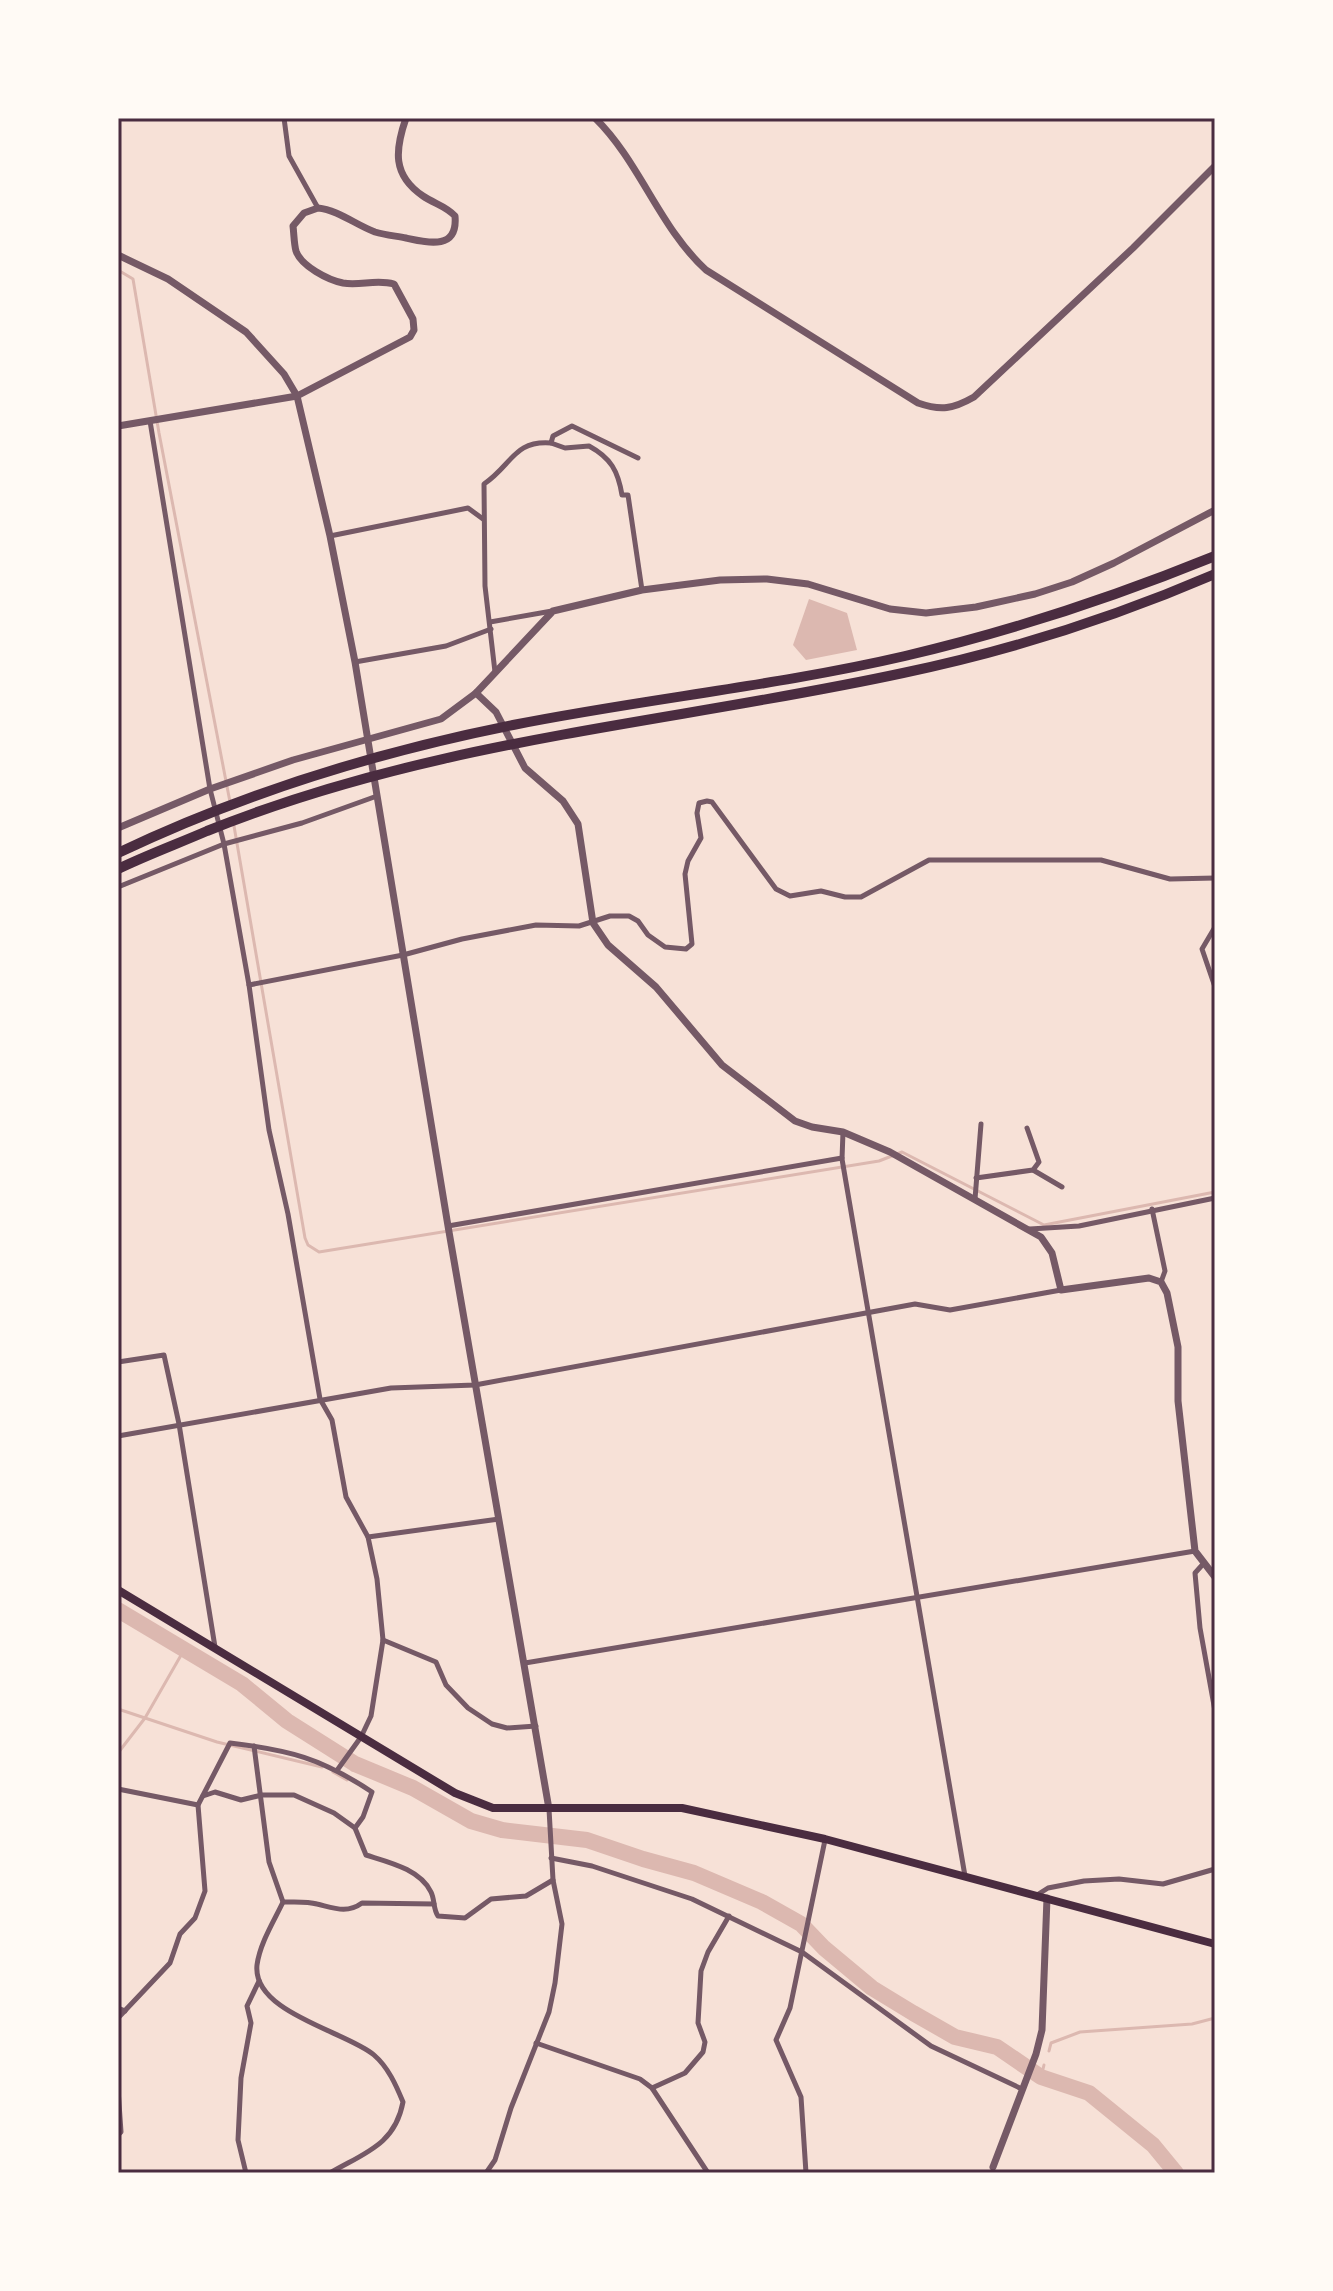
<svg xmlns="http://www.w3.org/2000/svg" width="1333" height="2291" viewBox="0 0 1333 2291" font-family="Rubik,sans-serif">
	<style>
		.water { fill: #dcb8b0 }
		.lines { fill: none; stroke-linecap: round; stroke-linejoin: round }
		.stream { stroke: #dcb8b0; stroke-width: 3 }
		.river { stroke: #dcb8b0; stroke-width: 16 }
		.minor { stroke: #755966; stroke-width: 5 }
		.tertiary { stroke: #755966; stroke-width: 7 }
		.primary { stroke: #4a2c40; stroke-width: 8 }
		.motorway { stroke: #4a2c40; stroke-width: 10 }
		.neatline { fill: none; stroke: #4a2c40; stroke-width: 3 }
	</style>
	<rect width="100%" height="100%" fill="#f7e1d7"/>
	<!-- water -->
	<path class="water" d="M809,599L847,613L857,650L806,660L793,645Z"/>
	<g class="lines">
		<!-- stream -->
		<g class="stream">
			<path d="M118,270L133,279L159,433L230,802"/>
			<path d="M234,826L305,1238L308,1245L319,1252L879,1161L902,1152L1044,1225L1215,1192"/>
			<path d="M118,1709L217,1742L322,1767"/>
			<path d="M118,1753L145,1718L184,1650"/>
			<path d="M352,1770L355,1764"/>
			<path d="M333,1772L347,1780"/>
			<path d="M1049,2051L1051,2043L1080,2032L1192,2024L1215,2018"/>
			<path d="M1041,2077L1044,2065"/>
		</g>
		<!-- river -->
		<path class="river" d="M118,1610L242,1684L287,1721L355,1764L413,1788L471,1821L502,1830L587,1840L643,1859L694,1873L762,1902L801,1924L824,1948L872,1988L913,2013L955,2037L997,2047L1041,2077L1089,2093L1153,2145L1176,2173"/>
		<!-- minor -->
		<g class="minor">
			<path d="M284,118L289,156L318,208"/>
			<path d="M150,421L210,789L224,844L249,985L269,1130L288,1214L320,1399L332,1420L346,1497L368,1537L377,1579L383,1640L371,1716L361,1737L338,1769"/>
			<path d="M551,443L565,448L589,446C611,458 618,471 622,495H628L642,590"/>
			<path d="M330,536L468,508L483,519"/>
			<path d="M490,622L552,611"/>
			<path d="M355,662L446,646L491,629"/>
			<path d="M495,672L485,586L484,484C512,465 514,440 551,443L553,436L572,426L638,458"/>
			<path d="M118,887L224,844L302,823L377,796"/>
			<path d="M1215,927L1202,949L1215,987"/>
			<path d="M249,985L403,955L462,939L536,925L579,926L610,916H629L638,921L648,935L665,947L686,949L692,944L685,874L688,861L701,838L697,813L699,803L707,801L712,802L776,889L790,896L821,891L845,897H861L929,860H1101L1170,879L1215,878"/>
			<path d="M843,1132L842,1159L965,1876"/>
			<path d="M1033,1170L1062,1187"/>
			<path d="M976,1178L1033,1170L1039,1162L1027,1128"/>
			<path d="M975,1199L981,1124"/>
			<path d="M1152,1209L1165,1271L1161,1282"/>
			<path d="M448,1226L842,1158"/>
			<path d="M1030,1229L1079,1226L1215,1198"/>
			<path d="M118,1362L164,1355L179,1424L215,1647"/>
			<path d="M118,1436L391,1388L475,1385L915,1304L950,1310L1061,1290"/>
			<path d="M368,1537L499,1519"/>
			<path d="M1204,1563L1195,1573L1200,1628L1215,1711"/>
			<path d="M383,1640L436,1662L446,1685L468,1708L492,1724L507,1728L536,1726"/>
			<path d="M525,1663L1195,1551"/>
			<path d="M254,1746L269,1862L283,1902C274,1921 260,1943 257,1965C252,2013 348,2032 374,2055C388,2067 396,2085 403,2102C395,2145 364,2153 330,2173"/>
			<path d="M118,1789L198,1805"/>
			<path d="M203,1796L215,1792L241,1800L262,1795H294L334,1813L355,1828"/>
			<path d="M551,1858L592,1866L692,1899L802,1952L931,2046L1022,2089"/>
			<path d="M1037,1895L1048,1888L1084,1881L1119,1879L1163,1884L1215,1869"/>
			<path d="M283,1902C294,1902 307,1901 317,1904C334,1908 347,1914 362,1903L434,1904"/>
			<path d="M118,2008L125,2011"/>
			<path d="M118,2018L170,1963L180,1934L195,1918L205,1891L198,1805L230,1743C289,1750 321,1758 372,1792L363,1817L355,1828L366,1855C388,1862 420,1869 431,1892C435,1900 433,1909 438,1916L465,1918L491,1899L526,1896L553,1880"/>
			<path d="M536,2043L640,2079L652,2088L708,2173"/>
			<path d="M652,2088L685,2073L703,2052L705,2042L698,2023L701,1971L708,1952L729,1916"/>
			<path d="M118,2089L121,2132L118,2135"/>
			<path d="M246,2173L238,2140L241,2078L251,2023L247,2006L259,1981"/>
			<path d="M486,2173L495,2160L511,2108L549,2012L555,1983L562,1924L553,1880L549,1809"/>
			<path d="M806,2173L801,2097L776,2040L790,2008L825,1840"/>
		</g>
		<!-- tertiary -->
		<g class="tertiary">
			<path d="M595,118C640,162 659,227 706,270L918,403C941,411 953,409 974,397L1133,248L1215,166"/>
			<path d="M118,255L168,279L246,332L284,374L297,396L330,536L355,662L448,1226L549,1809"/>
			<path d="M118,426L297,396L410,337L414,330L413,319L394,284C376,279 360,286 343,283C328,280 301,266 296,251C294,244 294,234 293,226L304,213L318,208C338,210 356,225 375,232C385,235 396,236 406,238C429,243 458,250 455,216C446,206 435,204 423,196C392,175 395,150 406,118"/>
			<path d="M476,693L496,712L525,768L563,801L578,824L593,923L608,945L656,987L722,1065L795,1121L812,1127L843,1132L890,1152L1041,1237L1052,1253L1061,1290L1149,1278L1161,1282L1167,1293L1178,1347V1401L1195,1551L1215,1577"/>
			<path d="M118,828L210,789L293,760L441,719L476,693L553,611L642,590L720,580L767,579L808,584L890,609L926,613L976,607L1035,594L1072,582L1114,563L1215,510"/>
			<path d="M993,2167L1036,2054L1042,2030L1047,1898"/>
		</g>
		<!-- primary -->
		<path class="primary" d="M118,1590L455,1793L493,1808H682L825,1839L1215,1944"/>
		<!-- motorway -->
		<g class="motorway">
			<path d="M118,853C244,793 377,752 513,725C643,699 776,686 905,656C1012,631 1114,597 1215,556"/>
			<path d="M118,869C147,855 177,844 207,831C435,739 667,724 903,673C1009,651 1115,617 1215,574"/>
		</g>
	</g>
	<!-- border -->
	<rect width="1333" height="2291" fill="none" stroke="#fffaf5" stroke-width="240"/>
	<rect x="120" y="120" width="1093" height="2051" class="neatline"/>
</svg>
